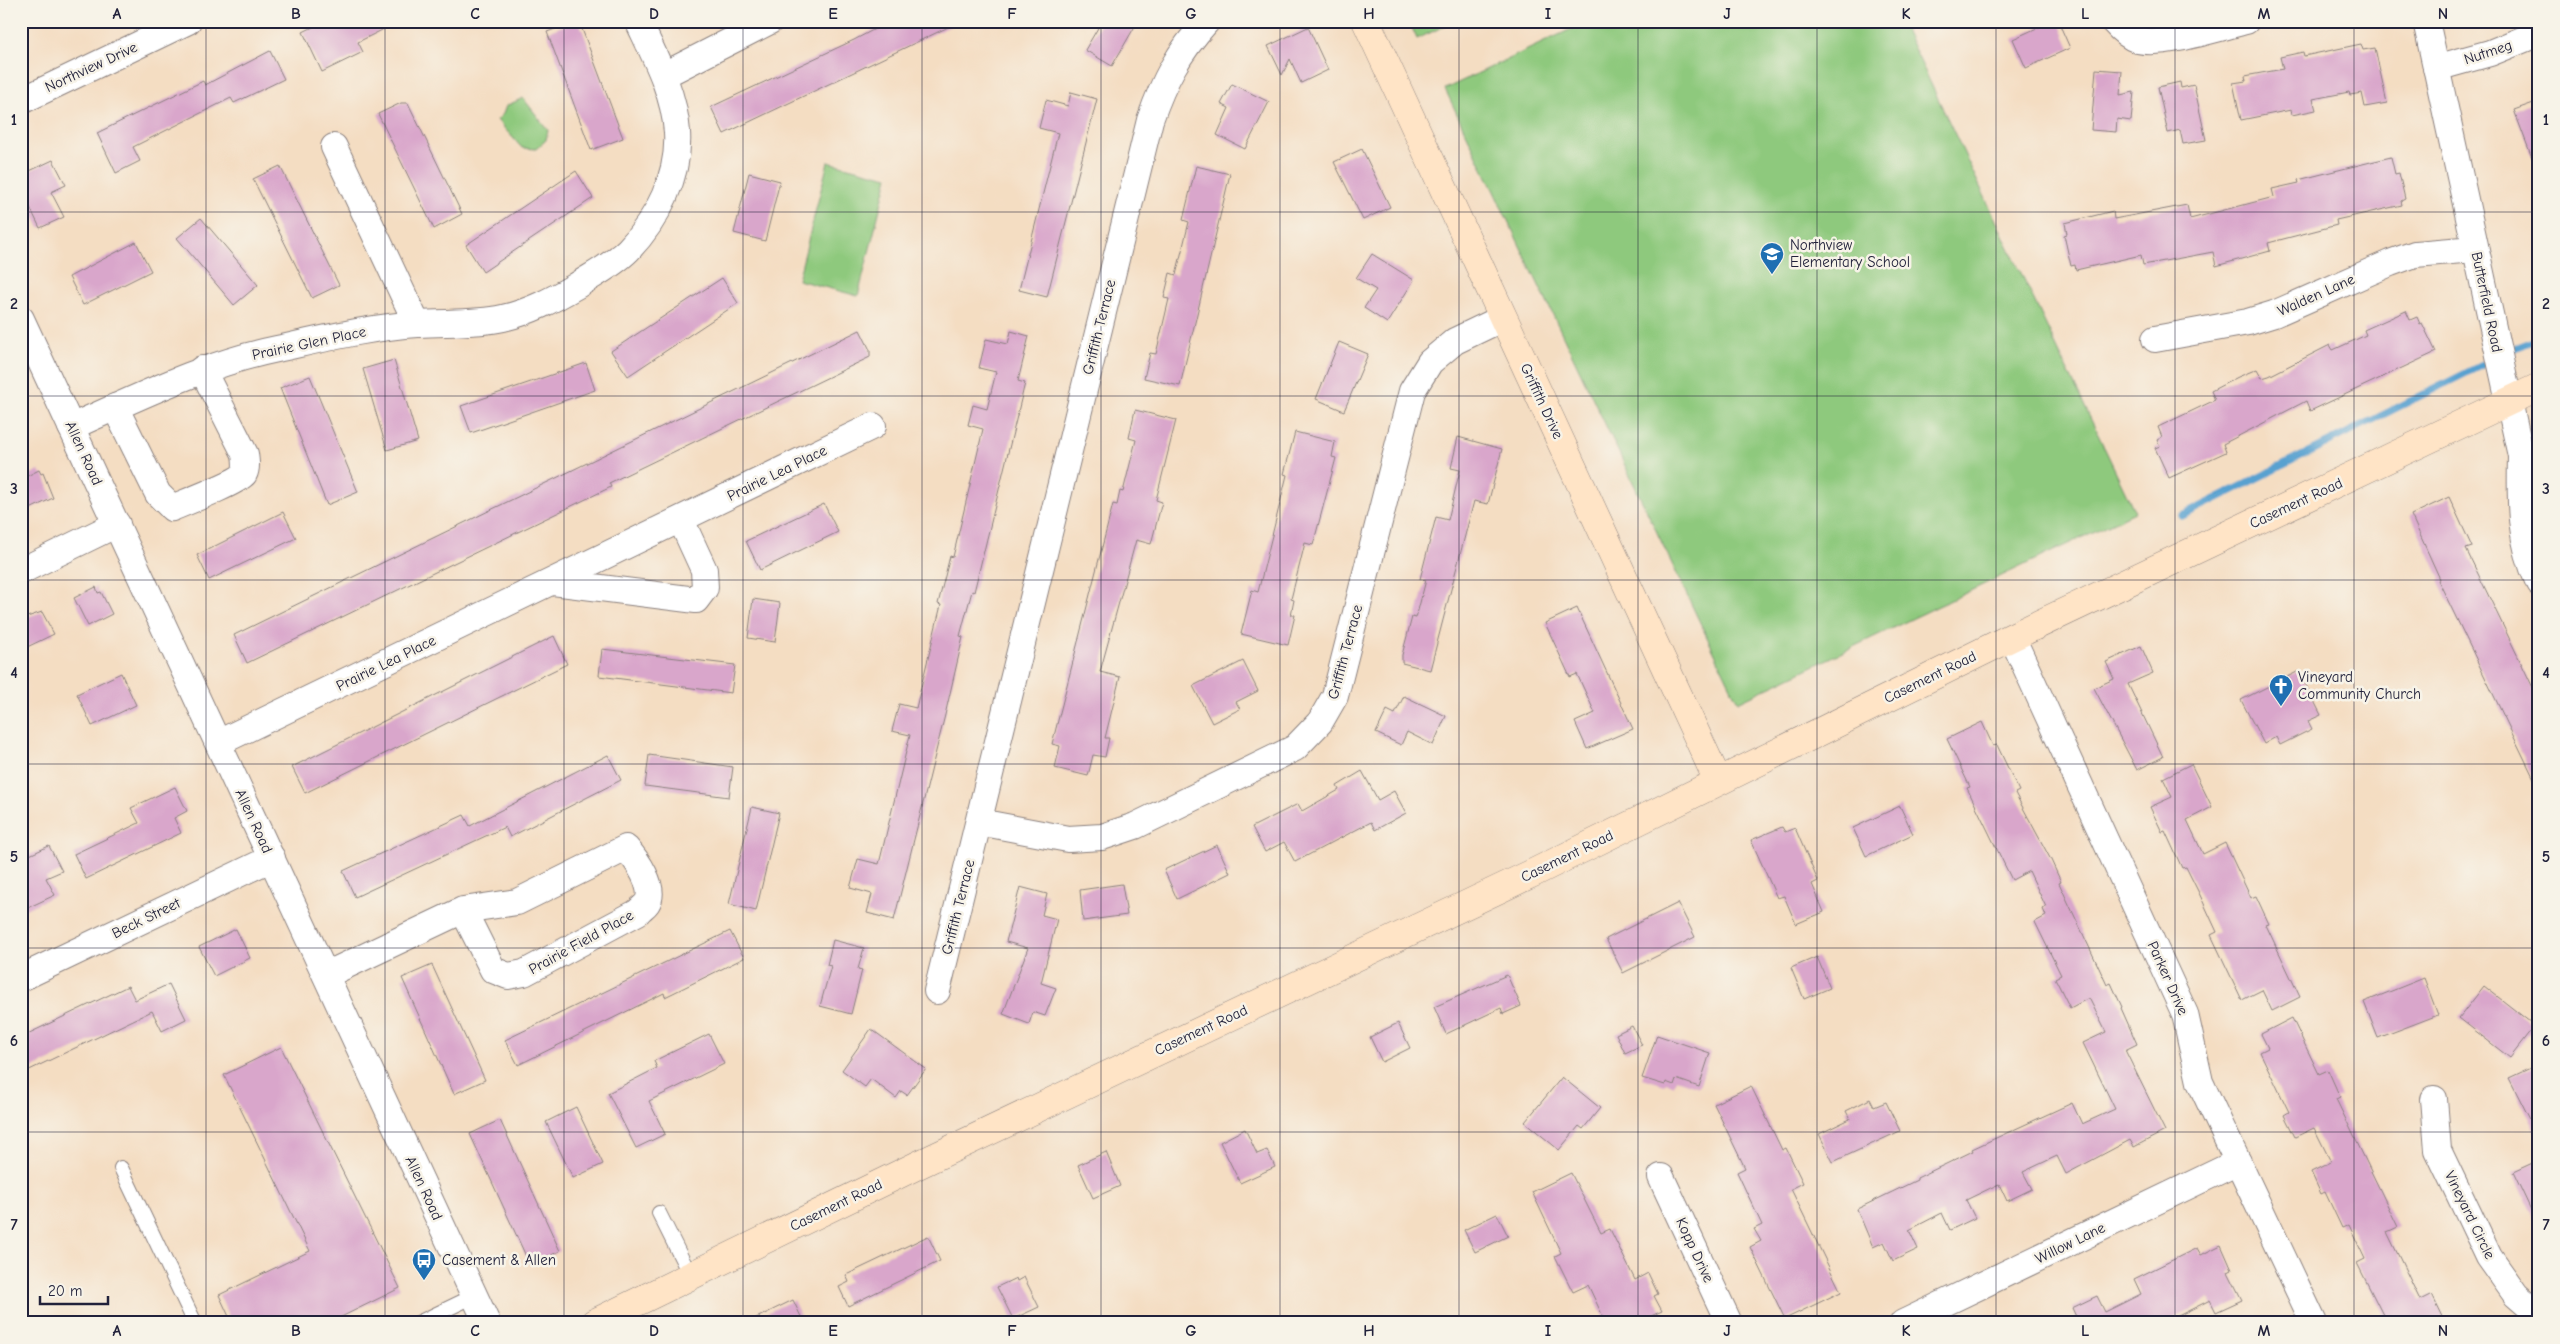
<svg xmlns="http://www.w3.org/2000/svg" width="2560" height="1344" viewBox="0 0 2560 1344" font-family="'Comic Neue',sans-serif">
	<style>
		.green { fill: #8ec97d; stroke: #58765c }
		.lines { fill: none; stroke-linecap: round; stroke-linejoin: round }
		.stream { stroke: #59a1d0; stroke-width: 7 }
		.building { fill: #d9a6cb }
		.lane-casing { stroke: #8b807e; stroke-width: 16 }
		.street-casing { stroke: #8b807e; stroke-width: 28 }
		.secondary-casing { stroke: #8b807e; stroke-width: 29 }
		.lane { stroke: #fff; stroke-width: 14 }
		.street { stroke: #fff; stroke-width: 26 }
		.secondary { stroke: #ffe4c6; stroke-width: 28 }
		.grid { fill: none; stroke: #22223b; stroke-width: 1; stroke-opacity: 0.55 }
		.labels { text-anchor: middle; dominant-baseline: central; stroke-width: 5; stroke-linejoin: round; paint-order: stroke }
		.street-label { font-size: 15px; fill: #22223b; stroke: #f7f3e8 }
		.poi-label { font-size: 15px; fill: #22223b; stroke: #f7f3e8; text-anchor: start }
		.neatline { fill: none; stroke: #22223b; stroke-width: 2 }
		.grid-label { font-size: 16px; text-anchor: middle; font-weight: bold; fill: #22223b }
	</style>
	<rect width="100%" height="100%" fill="#f7f3e8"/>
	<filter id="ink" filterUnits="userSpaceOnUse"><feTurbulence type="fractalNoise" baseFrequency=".02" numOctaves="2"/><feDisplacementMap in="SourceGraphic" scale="10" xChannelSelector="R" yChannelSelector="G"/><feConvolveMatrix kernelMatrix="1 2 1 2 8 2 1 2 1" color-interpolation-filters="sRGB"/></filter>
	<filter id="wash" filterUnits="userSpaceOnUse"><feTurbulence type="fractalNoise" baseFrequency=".0096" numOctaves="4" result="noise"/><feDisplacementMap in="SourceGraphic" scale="20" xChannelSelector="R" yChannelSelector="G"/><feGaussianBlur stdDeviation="1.12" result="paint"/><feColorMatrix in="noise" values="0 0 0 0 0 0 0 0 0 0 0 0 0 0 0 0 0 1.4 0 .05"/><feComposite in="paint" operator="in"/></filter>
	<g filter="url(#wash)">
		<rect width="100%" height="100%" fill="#f4ddc2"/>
		<!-- green -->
		<g class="green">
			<path d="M1409,21H1455L1417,39Z"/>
			<path d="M1588,21H1901L2135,512L1738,702L1445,89Z"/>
			<path d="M523,98L548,130L546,140L536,149L522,148L497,120L503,114L506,106Z"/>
			<path d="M828,162L888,177L858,296L798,280Z"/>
		</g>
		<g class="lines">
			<!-- stream -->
			<g class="stream">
				<path d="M2515,348L2539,339"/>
				<path d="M2182,516L2482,365"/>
			</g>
		</g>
		<g id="blocks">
			<!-- building -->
			<g class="building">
				<path d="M325,21H400L358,42L363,52L322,72L303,32Z"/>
				<path d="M576,21H579L623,138L591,150L547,32Z"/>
				<path d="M890,21H961L724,134L711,107L854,40Z"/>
				<path d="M1102,21H1138L1112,66L1085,50Z"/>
				<path d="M2052,21H2058L2070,48L2026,68L2013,39Z"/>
				<path d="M1308,27L1328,70L1301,83L1290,59L1282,75L1268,46Z"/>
				<path d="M2361,44L2363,50L2375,48L2387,103L2365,107L2362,93L2350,95L2349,92L2313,99L2316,110L2292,115L2291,110L2241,120L2233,83L2246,81L2245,76L2283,69L2280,57L2303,52L2304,56Z"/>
				<path d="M270,51L284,79L234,103L231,98L133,147L140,161L116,173L97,133L203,81L205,85Z"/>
				<path d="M2096,69L2122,71L2120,95L2134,92L2131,121L2117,119L2116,132L2091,130Z"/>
				<path d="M2180,82L2181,88L2194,85L2206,140L2183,144L2180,130L2168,133L2158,87Z"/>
				<path d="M1232,84L1269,102L1245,149L1217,135L1229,108L1221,104Z"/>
				<path d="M1071,92L1097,99L1047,297L1019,290L1058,133L1039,128L1046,100L1068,106Z"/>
				<path d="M2539,101V170L2537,171L2514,110Z"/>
				<path d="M401,103H408L462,214L434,229L378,114Z"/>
				<path d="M1362,149L1390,207L1363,220L1334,162Z"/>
				<path d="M2391,157L2395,174L2399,173L2405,199L2401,201L2402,205L2336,220L2337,225L2268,243L2270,251L2216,266L2213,252L2143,265L2141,255L2076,270L2075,265L2071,266L2064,235L2067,234L2065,223L2113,211L2114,219L2187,205L2190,219L2274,197L2272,189L2299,183L2298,180Z"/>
				<path d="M53,160L66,185L51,192L64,217L40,228L21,189V175Z"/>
				<path d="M280,166L339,285L312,298L253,179Z"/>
				<path d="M1196,166L1230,174L1180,386L1144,378L1150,353L1156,354L1169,299L1164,298L1170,273L1176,275L1189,222L1183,220Z"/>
				<path d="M576,171L593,198L483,272L466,245Z"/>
				<path d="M749,173L780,181L765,241L734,233Z"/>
				<path d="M201,218L258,285L234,305L177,238Z"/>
				<path d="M136,242L151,271L83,305L69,277Z"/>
				<path d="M1372,254L1414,280L1387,323L1364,308L1376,290L1356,278Z"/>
				<path d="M722,278L738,303L628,376L611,351Z"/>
				<path d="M2406,311L2410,320L2417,317L2420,324L2422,323L2436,352L2310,411L2306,401L2223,444L2226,452L2169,478L2155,448L2160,446L2157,440L2162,437L2158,427L2215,400L2211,391L2238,377L2257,369L2262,378L2269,376L2330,345L2333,350L2366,335L2364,330Z"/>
				<path d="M860,330L870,350V357L609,483L611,487L247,663L234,635Z"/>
				<path d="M1011,331L1029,336L1018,381L1025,383L974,592L972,591L960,636L963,637L945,715L894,920L867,913L872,894L850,888L858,859L879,864L910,735L892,731L899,704L916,708L941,605L938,604L950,556L953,557L978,451L983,429L968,425L973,405L987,409L996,372L979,368L986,339L1008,344Z"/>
				<path d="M1339,342L1368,354L1344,411L1316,399Z"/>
				<path d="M394,360L418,441L387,450L363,369Z"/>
				<path d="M586,363L595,390L471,433L461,406Z"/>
				<path d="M310,376L358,492L327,505L280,388Z"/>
				<path d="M1135,410L1176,420L1156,500L1162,502L1151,544L1136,540L1100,672L1120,677L1105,738H1109L1105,757L1093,755L1088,776L1055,768L1060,746L1052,744L1113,504L1117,505L1120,491L1123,492L1136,440L1129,438Z"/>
				<path d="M1295,432L1335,442L1332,457L1336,458L1313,545L1305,543L1291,599L1294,600L1291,615H1295L1288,645L1241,634L1252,590L1258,592L1287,475L1284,474Z"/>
				<path d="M1458,437L1502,449L1488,504L1474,501L1430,670L1402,663V655L1412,617L1416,618L1426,580L1420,579L1436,517L1448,520L1460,470L1451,468Z"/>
				<path d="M39,470L41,474L43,473L53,498L30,509L21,491V479Z"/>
				<path d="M2449,497L2472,547L2466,549L2539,700V789L2438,580L2440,579L2411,515Z"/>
				<path d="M824,504L838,532L760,570L746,541Z"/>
				<path d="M283,512L296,538L209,580L197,555Z"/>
				<path d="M96,587L98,593L101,592L112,614L88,626L74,598Z"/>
				<path d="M753,599L780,603L775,642L748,638Z"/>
				<path d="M1577,608L1633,729L1587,749L1575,722L1595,713L1577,674L1570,677L1545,623Z"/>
				<path d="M42,612L54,634L21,650V619Z"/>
				<path d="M554,636L567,664L305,793L292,767Z"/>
				<path d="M2141,646L2153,673L2128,684L2163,757L2137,770L2094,688L2114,679L2106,662Z"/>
				<path d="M602,649L735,665L731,693L599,676Z"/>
				<path d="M1243,661L1258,691L1236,702L1240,709L1212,723L1193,686Z"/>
				<path d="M2299,671L2321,715L2308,721L2312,729L2280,745L2276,737L2264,744L2241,700Z"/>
				<path d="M121,673L136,705L92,726L77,694Z"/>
				<path d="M1404,696L1446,716L1433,745L1407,732L1401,745L1376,733L1387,710L1395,714Z"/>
				<path d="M1982,722L1993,746L1997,745L2019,791L2015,793L2051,860L2061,882L2059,883L2107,985L2111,983L2122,1007L2121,1008L2137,1044L2125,1050L2165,1131L2134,1147L2130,1140L2066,1174L2057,1156L2023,1172L2032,1189L2007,1201L1999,1184L1966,1200L1975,1218L1950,1230L1942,1213L1909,1230L1918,1249L1893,1261L1884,1242L1873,1247L1857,1209L1917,1180V1178L1973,1151L1972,1149L2072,1103L2082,1124L2115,1109L2083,1043L2106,1032L2089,998L2070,1008L2055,978L2061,975L2035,922L2046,916L2043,909L2046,907L2029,871L2012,880L1967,788L1970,787L1947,739Z"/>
				<path d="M608,755L621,780L510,837L505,827L355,897L343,871L464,815L470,826Z"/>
				<path d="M649,755L733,767L729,797L645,786Z"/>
				<path d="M2191,764L2212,807L2187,820L2203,854L2225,843L2251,898L2256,896L2269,924L2266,925L2300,997L2272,1011L2262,990L2242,1000L2211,935L2217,932L2199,893L2186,867L2182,868L2165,831L2162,832L2150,807L2172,797L2163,778Z"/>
				<path d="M1362,771L1378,800L1394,791L1406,813L1375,830L1371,822L1295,862L1284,842L1265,852L1252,827L1298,804L1302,811L1339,790L1337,786Z"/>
				<path d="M175,787L187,811L174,818L181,833L86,879L74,854L139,823L131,808Z"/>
				<path d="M1900,806L1913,834L1866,856L1853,828Z"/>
				<path d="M752,807L779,813L756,911L729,904Z"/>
				<path d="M1782,827L1785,832L1795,828L1818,881L1812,884L1824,912L1796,924L1784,896L1777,898L1751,840Z"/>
				<path d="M1217,845L1230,873L1177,899L1164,870Z"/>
				<path d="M49,846L62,871L46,878L55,895L21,911V859Z"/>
				<path d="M1122,884L1127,915L1083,921L1080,890Z"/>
				<path d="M1020,887L1047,894L1042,915L1057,919L1041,983L1056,988L1045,1016L1033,1012L1029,1024L1003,1014L1028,948L1006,942Z"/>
				<path d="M1678,903L1695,937L1623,973L1606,939Z"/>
				<path d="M236,929L250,958L214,976L199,947Z"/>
				<path d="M730,931L744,958L665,997L664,993L518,1065L505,1040Z"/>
				<path d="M833,940L864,948L858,969L862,970L851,1014L820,1006L831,966L827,965Z"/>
				<path d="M1817,957L1830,988L1804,999L1791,968Z"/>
				<path d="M432,965L485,1080L454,1094L402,978Z"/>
				<path d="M1507,975L1521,1006L1503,1014L1501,1008L1446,1034L1434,1007Z"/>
				<path d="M2424,978L2438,1015L2378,1038L2364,1002Z"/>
				<path d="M169,984L186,1019L162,1031L152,1011L21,1074V1037L128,986L135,1000Z"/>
				<path d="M2484,986L2535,1026L2510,1058L2459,1018Z"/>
				<path d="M2292,1018L2319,1074L2328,1070L2340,1097L2336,1099L2398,1227L2387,1232L2420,1300L2432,1294L2446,1323H2387L2357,1263L2365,1259L2349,1225L2342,1228L2325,1192L2321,1194L2311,1172L2331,1162L2314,1128L2295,1137L2284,1115L2289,1112L2260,1052L2268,1048L2261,1034Z"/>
				<path d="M1398,1023L1410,1048L1382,1062L1370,1037Z"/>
				<path d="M1632,1026L1642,1045L1625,1053L1616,1034Z"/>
				<path d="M871,1029L926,1069L907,1095L901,1091L896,1098L871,1079L865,1087L842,1070Z"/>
				<path d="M709,1034L724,1064L649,1101L665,1134L636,1148L608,1093L657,1068L654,1061Z"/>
				<path d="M1657,1035L1710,1053L1699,1087L1676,1079L1674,1085L1666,1082L1665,1085L1642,1078Z"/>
				<path d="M281,1047L400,1288L329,1323H232L219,1295L310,1251L224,1075Z"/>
				<path d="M2539,1064V1137L2509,1078Z"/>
				<path d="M1562,1077L1600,1108L1583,1129L1579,1126L1559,1150L1525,1122Z"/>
				<path d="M1751,1086L1782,1150L1786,1148L1803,1183L1791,1189L1841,1292L1785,1319L1750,1247L1761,1241L1754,1229L1762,1225L1737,1172L1745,1168L1714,1104Z"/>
				<path d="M1870,1099L1874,1107L1886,1102L1900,1131L1833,1162L1819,1134L1850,1119L1846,1111Z"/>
				<path d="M576,1107L603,1164L573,1178L546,1122Z"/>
				<path d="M500,1120L560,1251L530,1265L470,1134Z"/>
				<path d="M1245,1129L1257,1154L1267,1150L1275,1167L1240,1183L1220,1142Z"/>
				<path d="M1106,1152L1120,1186L1093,1198L1078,1165Z"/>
				<path d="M2539,1160V1227L2513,1172Z"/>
				<path d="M1571,1173L1601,1233L1610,1229L1635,1280L1648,1273L1658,1294L1654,1296L1662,1311L1636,1323H1606L1588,1285L1573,1292L1555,1256L1561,1253L1532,1192Z"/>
				<path d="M1497,1214L1508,1236L1475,1252L1464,1230Z"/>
				<path d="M928,1236L940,1261L848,1306L839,1287L849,1282L846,1275Z"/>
				<path d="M2221,1245L2232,1270L2228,1272L2242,1300L2216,1312L2210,1300L2164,1323H2079L2072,1308L2097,1296L2105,1312L2141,1294L2134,1279L2197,1248L2201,1255Z"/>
				<path d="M1024,1277L1039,1307L1013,1319L997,1287L1016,1278L1017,1281Z"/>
				<path d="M793,1300L804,1323H746Z"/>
			</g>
		</g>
	</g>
	<g filter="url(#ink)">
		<use href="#blocks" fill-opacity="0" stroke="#8b807e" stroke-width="1"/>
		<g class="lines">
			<!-- lane casing -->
			<g class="lane-casing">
				<g id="lane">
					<path d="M121,1168L195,1323"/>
					<path d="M659,1213L690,1275"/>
					<path d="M418,1323L474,1296"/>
				</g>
			</g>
			<!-- street casing -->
			<g class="street-casing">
				<g id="street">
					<path d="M2113,21C2120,29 2128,37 2138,40C2165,46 2218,28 2246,21"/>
					<path d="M2426,21L2521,456C2520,502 2519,540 2539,583"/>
					<path d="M2436,68L2490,53L2539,33"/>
					<path d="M664,75L770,21"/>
					<path d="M21,101L188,21"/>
					<path d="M334,147L417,324"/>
					<path d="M21,319L487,1323"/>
					<path d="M2155,339L2248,322L2274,314L2390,263L2415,254L2475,249"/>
					<path d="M115,407L158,494L172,508C184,503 238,482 244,474C247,468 246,461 245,454L202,369"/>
					<path d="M71,427C139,397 204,364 277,349C323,339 371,327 418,324C446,322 475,324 503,318C530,312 552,300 576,286C593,275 613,265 628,250C657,220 680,175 677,132C674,92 655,57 638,21"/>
					<path d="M21,571L117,524"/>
					<path d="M553,582L696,600L705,588L704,570L681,520"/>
					<path d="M2012,637L2185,1014L2200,1082L2314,1323"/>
					<path d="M218,743L873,426"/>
					<path d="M979,822L1068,839L1102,837L1135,826L1295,748L1320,722L1335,696L1412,391L1430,362L1455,341L1503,318"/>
					<path d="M326,975L463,910L517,902L626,848C636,859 657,888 647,903C645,906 640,909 638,912L524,973L508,976L493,970L463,910"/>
					<path d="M21,978L272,858"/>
					<path d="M937,991L1150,120C1164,80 1178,53 1207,21"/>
					<path d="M2434,1099L2438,1150L2470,1217L2489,1257L2516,1295L2539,1315"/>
					<path d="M1661,1177L1729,1323"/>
					<path d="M1903,1323L2238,1162"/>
				</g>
			</g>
			<!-- secondary casing -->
			<g class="secondary-casing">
				<g id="secondary">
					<path d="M1366,21L1718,781"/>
					<path d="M594,1323L920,1164L1533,873L2012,637L2539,387"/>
				</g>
			</g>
			<!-- lane -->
			<use href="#lane" class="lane"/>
			<!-- street -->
			<use href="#street" class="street"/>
			<!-- secondary -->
			<use href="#secondary" class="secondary"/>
		</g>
	</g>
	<!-- grid -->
	<path class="grid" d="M206,21V1323M385,21V1323M564,21V1323M743,21V1323M922,21V1323M1101,21V1323M1280,21V1323M1459,21V1323M1638,21V1323M1817,21V1323M1996,21V1323M2175,21V1323M2354,21V1323M21,212H2539M21,396H2539M21,580H2539M21,764H2539M21,948H2539M21,1132H2539"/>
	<!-- icons -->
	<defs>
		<g id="school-pin" transform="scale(1.25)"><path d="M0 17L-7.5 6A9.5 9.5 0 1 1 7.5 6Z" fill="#1f6fb2" stroke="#f7f3e8"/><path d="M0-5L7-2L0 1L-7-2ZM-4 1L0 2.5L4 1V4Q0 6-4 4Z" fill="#fff"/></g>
		<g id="church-pin" transform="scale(1.25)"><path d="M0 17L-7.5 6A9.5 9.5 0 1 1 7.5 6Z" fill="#1f6fb2" stroke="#f7f3e8"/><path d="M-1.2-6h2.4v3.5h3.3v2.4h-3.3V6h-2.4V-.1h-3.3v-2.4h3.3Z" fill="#fff"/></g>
		<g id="bus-pin" transform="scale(1.25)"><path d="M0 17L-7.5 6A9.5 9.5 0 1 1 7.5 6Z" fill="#1f6fb2" stroke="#f7f3e8"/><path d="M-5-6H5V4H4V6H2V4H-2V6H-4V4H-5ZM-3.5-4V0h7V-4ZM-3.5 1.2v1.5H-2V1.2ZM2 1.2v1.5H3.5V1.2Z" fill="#fff"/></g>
	</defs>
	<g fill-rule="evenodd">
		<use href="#school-pin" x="1772" y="254"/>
		<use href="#church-pin" x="2281" y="686"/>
		<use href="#bus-pin" x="424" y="1260"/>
	</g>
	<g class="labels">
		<!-- street labels -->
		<g class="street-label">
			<text transform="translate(2488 52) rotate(-18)">Nutmeg</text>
			<text transform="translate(91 67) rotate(-25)">Northview Drive</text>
			<text transform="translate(2316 295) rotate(-24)">Walden Lane</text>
			<text transform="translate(2487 302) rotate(78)">Butterfield Road</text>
			<text transform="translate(1099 327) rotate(-76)">Griffith Terrace</text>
			<text transform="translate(309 343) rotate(-12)">Prairie Glen Place</text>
			<text transform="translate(1542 401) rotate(65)">Griffith Drive</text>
			<text transform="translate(84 453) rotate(65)">Allen Road</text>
			<text transform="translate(777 473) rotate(-26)">Prairie Lea Place</text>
			<text transform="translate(2296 503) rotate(-25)">Casement Road</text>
			<text transform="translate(1345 652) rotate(-75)">Griffith Terrace</text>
			<text transform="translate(386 663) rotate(-26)">Prairie Lea Place</text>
			<text transform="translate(1930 677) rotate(-26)">Casement Road</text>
			<text transform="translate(254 821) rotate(65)">Allen Road</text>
			<text transform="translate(1567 856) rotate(-26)">Casement Road</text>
			<text transform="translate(958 907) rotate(-76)">Griffith Terrace</text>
			<text transform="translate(146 918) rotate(-26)">Beck Street</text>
			<text transform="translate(581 942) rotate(-29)">Prairie Field Place</text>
			<text transform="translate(2168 978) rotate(66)">Parker Drive</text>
			<text transform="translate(1201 1030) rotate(-25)">Casement Road</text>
			<text transform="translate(424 1188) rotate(65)">Allen Road</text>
			<text transform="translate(836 1205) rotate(-26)">Casement Road</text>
			<text transform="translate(2470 1215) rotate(64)">Vineyard Circle</text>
			<text transform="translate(2070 1243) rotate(-26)">Willow Lane</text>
			<text transform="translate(1695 1250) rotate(65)">Kopp Drive</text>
		</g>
		<!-- poi labels -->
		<g class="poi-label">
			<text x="1790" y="245">Northview<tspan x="1790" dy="17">Elementary School</tspan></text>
			<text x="2298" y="677">Vineyard<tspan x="2298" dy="17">Community Church</tspan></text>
			<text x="442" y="1260">Casement &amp; Allen</text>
		</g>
	</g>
	<!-- margin -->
	<rect width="2560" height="1344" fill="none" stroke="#f7f3e8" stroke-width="55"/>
	<!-- scale -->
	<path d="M40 1296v8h68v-8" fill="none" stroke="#22223b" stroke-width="2.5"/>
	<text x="48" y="1296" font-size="15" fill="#22223b" stroke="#f7f3e8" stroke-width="4" paint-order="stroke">20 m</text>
	<rect x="28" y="28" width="2504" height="1288" class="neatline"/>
	<g class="grid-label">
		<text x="117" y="19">A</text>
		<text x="296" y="19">B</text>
		<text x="475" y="19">C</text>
		<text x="654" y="19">D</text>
		<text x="833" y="19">E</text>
		<text x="1012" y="19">F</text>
		<text x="1191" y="19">G</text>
		<text x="1369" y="19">H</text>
		<text x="1548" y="19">I</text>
		<text x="1727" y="19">J</text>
		<text x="1906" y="19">K</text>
		<text x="2085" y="19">L</text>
		<text x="2264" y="19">M</text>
		<text x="2443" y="19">N</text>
		<text x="14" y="125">1</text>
		<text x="2546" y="125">1</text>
		<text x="14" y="309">2</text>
		<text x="2546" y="309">2</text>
		<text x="14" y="494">3</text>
		<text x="2546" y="494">3</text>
		<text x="14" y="678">4</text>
		<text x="2546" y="678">4</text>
		<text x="14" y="862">5</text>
		<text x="2546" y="862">5</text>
		<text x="14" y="1046">6</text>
		<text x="2546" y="1046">6</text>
		<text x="14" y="1230">7</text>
		<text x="2546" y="1230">7</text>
		<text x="117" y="1336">A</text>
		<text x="296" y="1336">B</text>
		<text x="475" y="1336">C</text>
		<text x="654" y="1336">D</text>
		<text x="833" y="1336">E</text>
		<text x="1012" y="1336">F</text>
		<text x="1191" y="1336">G</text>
		<text x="1369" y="1336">H</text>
		<text x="1548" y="1336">I</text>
		<text x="1727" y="1336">J</text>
		<text x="1906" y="1336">K</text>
		<text x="2085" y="1336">L</text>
		<text x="2264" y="1336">M</text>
		<text x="2443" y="1336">N</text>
	</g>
</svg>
